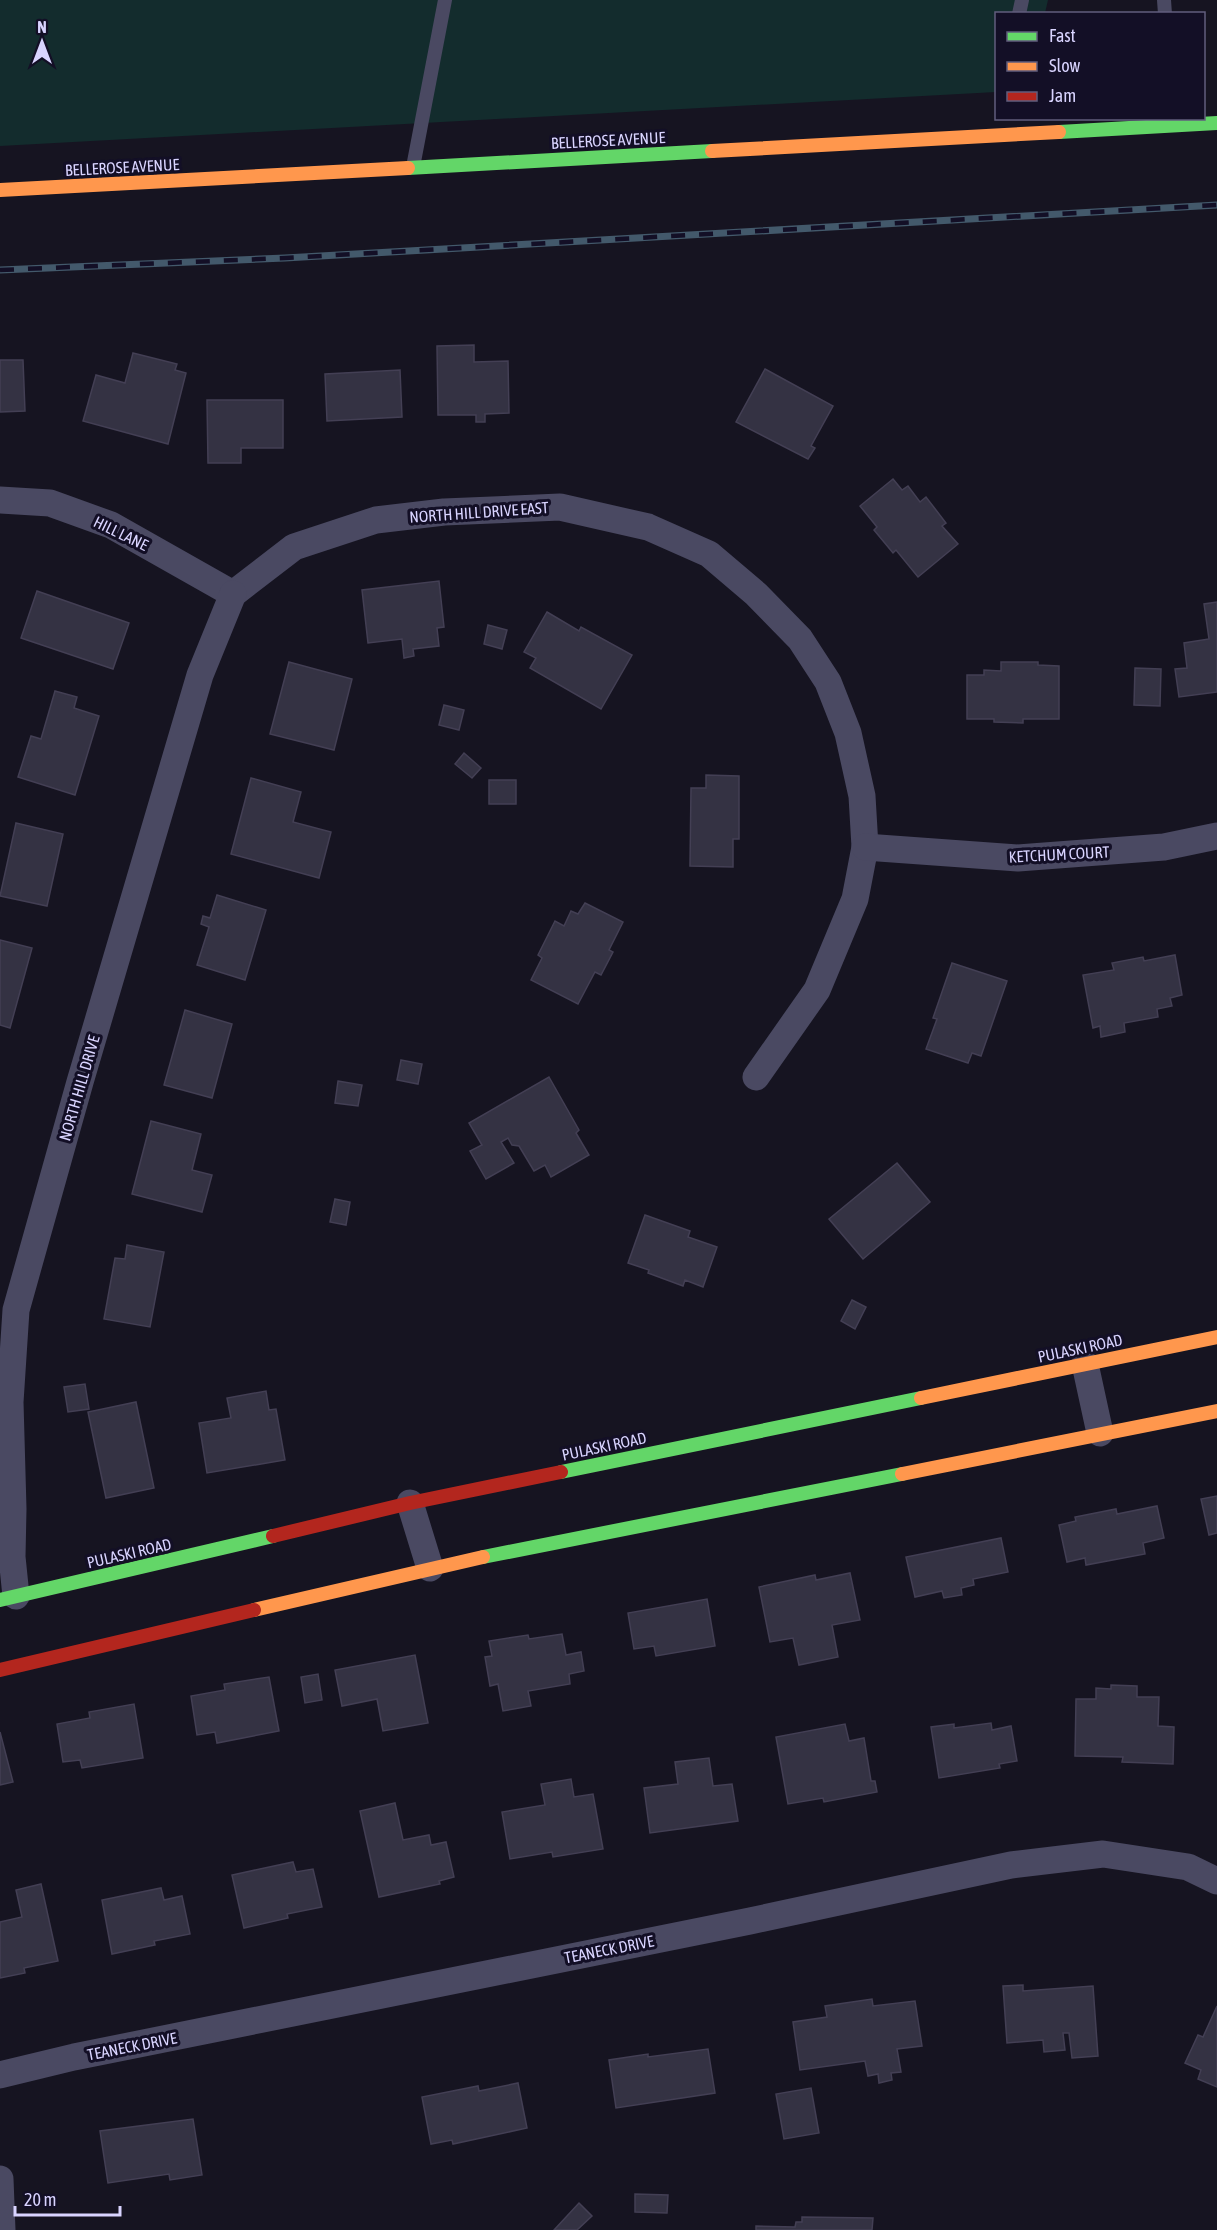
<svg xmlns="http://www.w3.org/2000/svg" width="1217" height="2230" viewBox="0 0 1217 2230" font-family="'Asap Condensed',sans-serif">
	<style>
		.green { fill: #132c2d }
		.building { fill: #343243; stroke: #433f54; stroke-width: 1.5 }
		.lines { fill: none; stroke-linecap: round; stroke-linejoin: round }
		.lane { stroke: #4a4962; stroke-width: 14 }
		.street { stroke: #4a4962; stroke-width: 27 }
		.fast { stroke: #63d668; stroke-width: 14 }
		.slow { stroke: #ff974d; stroke-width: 14 }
		.jam { stroke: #b3261e; stroke-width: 14 }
		.rail-casing { stroke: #43596b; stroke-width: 7 }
		.rail { stroke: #130f26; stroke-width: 4.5; stroke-dasharray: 14; stroke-linecap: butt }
		.labels { text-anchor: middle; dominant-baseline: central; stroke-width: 6; stroke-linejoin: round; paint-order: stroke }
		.street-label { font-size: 16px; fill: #d9d4ff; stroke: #130f26 }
	</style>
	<rect width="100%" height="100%" fill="#161421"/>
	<!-- green -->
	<path class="green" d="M0,0H1048L1045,13L996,14V92L0,146Z"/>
	<!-- building -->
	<g class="building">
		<path d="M474,345V362L508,361L509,413L485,414V422H476V415H438L437,346Z"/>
		<path d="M133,353L177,364L175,370L186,373L168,444L83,421L96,375L125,383Z"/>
		<path d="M0,360H23L25,411L0,412Z"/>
		<path d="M765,369L833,406L811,446L815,448L808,459L736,422Z"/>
		<path d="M400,370L402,417L327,421L325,374Z"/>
		<path d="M207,400H283V448H241V463H208Z"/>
		<path d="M893,479L902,490L908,486L920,502L926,497L946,523L942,526L958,544L918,577L896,550L893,553L874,530L877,527L860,506Z"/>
		<path d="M439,581L444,627L437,628L439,646L413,649L414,656L404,658L402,639L368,643L362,590Z"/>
		<path d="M37,591L129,623L113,669L21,638Z"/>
		<path d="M1217,602V692L1179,697L1175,669L1187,668L1184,643L1209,639L1204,604Z"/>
		<path d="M547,612L579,631L581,627L632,655L601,709L530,668L536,658L524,652Z"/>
		<path d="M488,625L507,630L502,649L484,644Z"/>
		<path d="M289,662L352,679L334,750L270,734Z"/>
		<path d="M1001,662H1038V665L1059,666V719H1023V723L994,722V719H967V675H984V670L1001,671Z"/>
		<path d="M1135,668L1161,669L1160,706L1134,705Z"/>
		<path d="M55,691L77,697L74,708L99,716L75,795L18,777L31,736L41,739Z"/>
		<path d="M444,705L464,710L459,730L439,725Z"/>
		<path d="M464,753L481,768L472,778L455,764Z"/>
		<path d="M706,775L739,776V839H733V867L690,866L691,788H706Z"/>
		<path d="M251,778L301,792L293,822L331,832L319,878L231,854Z"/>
		<rect x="489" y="780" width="27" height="24"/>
		<path d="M16,823L63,834L47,906L0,896Z"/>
		<path d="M217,895L266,910L245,980L197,965L209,927L201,924L203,916L210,918Z"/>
		<path d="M585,903L623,922L609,950L613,952L601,975L595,972L578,1004L531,980L542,958L538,955L555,921L564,926L571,911L578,914Z"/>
		<path d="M0,940L32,948L10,1028L0,1025Z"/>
		<path d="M1175,955L1182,995L1170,998L1172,1006L1157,1009L1158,1017L1124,1023L1125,1032L1101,1037L1100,1026L1093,1028L1083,975L1114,970L1112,963L1143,957L1144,961Z"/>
		<path d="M952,963L1007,981L981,1056L972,1053L968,1063L926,1049L937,1019L933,1018Z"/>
		<path d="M185,1010L232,1024L212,1098L164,1085Z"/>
		<path d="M401,1060L422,1064L418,1084L397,1080Z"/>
		<path d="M549,1077L579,1130L576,1133L589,1155L551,1177L545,1165L534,1171L519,1146L512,1145L508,1138L501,1142L514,1163L486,1179L470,1151L482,1145L469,1123Z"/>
		<path d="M338,1081L362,1085L358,1106L335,1103Z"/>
		<path d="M151,1121L201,1134L192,1170L212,1175L202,1212L132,1194Z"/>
		<path d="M897,1163L930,1202L863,1259L829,1219Z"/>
		<path d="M335,1199L350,1202L346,1225L330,1222Z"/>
		<path d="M645,1215L690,1231L688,1237L717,1247L703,1287L685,1280L683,1286L648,1273L649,1270L628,1263Z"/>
		<path d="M127,1245L164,1252L150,1327L104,1319L115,1258L125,1259Z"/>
		<path d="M852,1300L866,1307L855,1329L841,1321Z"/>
		<path d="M85,1384L89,1409L68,1412L64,1387Z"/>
		<path d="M266,1391L269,1410L276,1409L285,1460L207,1473L199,1423L231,1418L227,1398Z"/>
		<path d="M136,1402L154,1488L106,1498L88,1412Z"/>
		<path d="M1217,1496V1533L1209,1535L1201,1499Z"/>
		<path d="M1157,1506L1164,1538L1143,1543L1145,1554L1086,1565L1085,1558L1067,1562L1059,1525L1076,1521L1075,1517L1116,1509L1117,1514Z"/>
		<path d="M1001,1538L1008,1572L973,1579L974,1585L961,1588L962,1595L944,1598L942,1591L915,1597L906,1557Z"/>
		<path d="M850,1573L860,1620L832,1625L838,1657L799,1665L793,1638L770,1642L759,1587L815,1575L816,1580Z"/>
		<path d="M707,1599L715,1646L656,1656L654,1646L634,1649L628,1613Z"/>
		<path d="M562,1634L566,1655L581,1652L584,1671L569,1674L570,1684L528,1691L531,1706L503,1711L498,1684L490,1686L485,1657L492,1656L489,1641L528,1635L529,1639Z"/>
		<path d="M415,1655L428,1723L383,1731L377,1699L342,1706L335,1670Z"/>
		<path d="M318,1674L322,1700L305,1703L301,1677Z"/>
		<path d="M269,1677L279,1731L217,1743L215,1732L197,1735L191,1696L225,1690L224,1684Z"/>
		<path d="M1111,1685L1137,1686V1697H1159L1158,1726L1174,1727L1173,1764L1122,1762L1123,1757L1075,1756L1076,1699H1096V1688L1111,1689Z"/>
		<path d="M134,1704L143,1758L82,1768L80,1760L63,1762L57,1724L90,1718L89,1712Z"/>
		<path d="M991,1723L992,1730L1011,1726L1017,1761L999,1764L1000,1768L939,1778L931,1727L954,1724V1728Z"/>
		<path d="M845,1724L849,1741L864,1738L871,1781H875L877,1792L824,1802L823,1798L788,1804L776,1737Z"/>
		<path d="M0,1732L13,1782L0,1785Z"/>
		<path d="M709,1758L713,1786L732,1784L738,1821L650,1833L644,1788L678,1784L675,1762Z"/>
		<path d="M571,1779L574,1797L593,1794L603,1849L553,1857L552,1852L510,1859L502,1812L545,1805L541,1784Z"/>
		<path d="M395,1803L403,1840L429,1835L431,1845L446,1842L454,1877L439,1881L440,1884L379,1897L360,1811Z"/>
		<path d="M293,1862L296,1872L313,1869L322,1907L287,1914L288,1918L244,1928L232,1875Z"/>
		<path d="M41,1884L58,1961L24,1968L25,1973L0,1978V1922L22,1917L16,1890Z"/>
		<path d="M161,1888L164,1900L182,1896L190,1934L154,1941L155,1945L112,1954L102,1900Z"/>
		<path d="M1023,1985V1991L1093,1986L1098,2056L1072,2058L1069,2033H1063L1065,2050L1044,2052L1043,2040L1007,2043L1003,1986Z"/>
		<path d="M872,1999L873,2006L915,2001L922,2046L897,2049L901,2072L891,2073L892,2080L879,2083L878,2074L868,2076L865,2061L800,2070L793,2022L827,2017L825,2006Z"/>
		<path d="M1217,2006V2087L1198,2079L1201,2070L1185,2063L1198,2035L1203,2037Z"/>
		<path d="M708,2049L715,2093L616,2108L609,2060L648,2054V2057Z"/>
		<path d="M518,2083L527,2128L453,2144L452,2140L431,2144L422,2097L478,2086L479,2091Z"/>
		<path d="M811,2088L819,2133L784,2139L776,2094Z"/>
		<path d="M193,2119L202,2175L170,2180L169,2174L108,2183L100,2131Z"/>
		<path d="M635,2194L668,2195L667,2213L635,2212Z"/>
		<path d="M579,2203L592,2216L577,2230H554Z"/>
		<path d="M802,2217L873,2218L872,2230H756V2226L795,2227L796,2222H802Z"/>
	</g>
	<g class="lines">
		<!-- lane -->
		<g class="lane">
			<path d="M1164,0L1165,14"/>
			<path d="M1019,14L1022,0"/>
			<path d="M413,167L445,0"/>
		</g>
		<!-- street -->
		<g class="street">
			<path d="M0,500L50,503L111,525L233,594"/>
			<path d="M233,594L294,547L376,520L444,512L560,507L648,527L709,554L756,594L800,639L828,682L848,733L862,796L865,847L855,899L817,990L756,1077"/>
			<path d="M865,847L1018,858L1164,847L1217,836"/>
			<path d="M1085,1364L1100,1433"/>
			<path d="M410,1503L430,1568"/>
			<path d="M16,1596L12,1557L13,1509L10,1402L16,1310L80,1082L200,675L233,594"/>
			<path d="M0,2075L74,2057L750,1921L1011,1865L1103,1854L1188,1867L1217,1881"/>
			<path d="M0,2179L2,2230"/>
		</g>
		<!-- fast -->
		<g class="fast">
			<path d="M1059,132L1217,123"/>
			<path d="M408,168L712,151"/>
			<path d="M561,1472L921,1398"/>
			<path d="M483,1557L902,1474"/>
			<path d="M0,1600L273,1536"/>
		</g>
		<!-- slow -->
		<g class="slow">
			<path d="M712,151L1059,132"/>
			<path d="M0,190L408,168"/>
			<path d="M921,1398L1217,1337"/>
			<path d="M902,1474L1217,1411"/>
			<path d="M254,1610L483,1557"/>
		</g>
		<!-- jam -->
		<g class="jam">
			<path d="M273,1536L410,1503L561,1472"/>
			<path d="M0,1670L254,1610"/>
		</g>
		<!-- rail casing -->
		<g class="rail-casing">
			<path id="rail" d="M0,270L285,258L1217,205"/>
		</g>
		<!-- rail -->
		<use href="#rail" class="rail"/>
	</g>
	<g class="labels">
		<!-- street labels -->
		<g class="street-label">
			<text transform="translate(608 140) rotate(-3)">BELLEROSE AVENUE</text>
			<text transform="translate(122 167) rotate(-3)">BELLEROSE AVENUE</text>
			<text transform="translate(479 512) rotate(-4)">NORTH HILL DRIVE EAST</text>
			<text transform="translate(121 533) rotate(26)">HILL LANE</text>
			<text transform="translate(1059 854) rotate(-3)">KETCHUM COURT</text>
			<text transform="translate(79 1088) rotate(-74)">NORTH HILL DRIVE</text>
			<text transform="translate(1080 1348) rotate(-12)">PULASKI ROAD</text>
			<text transform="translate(604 1446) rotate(-12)">PULASKI ROAD</text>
			<text transform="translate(129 1553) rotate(-13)">PULASKI ROAD</text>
			<text transform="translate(609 1949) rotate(-11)">TEANECK DRIVE</text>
			<text transform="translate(132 2046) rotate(-11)">TEANECK DRIVE</text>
		</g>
	</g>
	<!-- legend -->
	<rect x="995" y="12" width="210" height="108" fill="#130f26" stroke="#625e7d" stroke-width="1.5"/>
	<rect x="1007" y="32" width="30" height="9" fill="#63d668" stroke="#625e7d" stroke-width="1.5"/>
	<text x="1049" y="42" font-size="18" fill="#d9d4ff">Fast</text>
	<rect x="1007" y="62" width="30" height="9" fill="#ff974d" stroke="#625e7d" stroke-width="1.5"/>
	<text x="1049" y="72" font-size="18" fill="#d9d4ff">Slow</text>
	<rect x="1007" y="92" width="30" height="9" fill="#b3261e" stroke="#625e7d" stroke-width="1.5"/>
	<text x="1049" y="102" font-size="18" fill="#d9d4ff">Jam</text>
	<!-- north arrow -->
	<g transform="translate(42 42)" stroke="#130f26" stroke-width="4.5" paint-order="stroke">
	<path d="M0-4.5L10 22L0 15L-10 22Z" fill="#d9d4ff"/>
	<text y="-9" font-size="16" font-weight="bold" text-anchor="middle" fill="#d9d4ff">N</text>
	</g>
	<!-- scale -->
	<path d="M15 2206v9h105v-9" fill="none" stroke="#d9d4ff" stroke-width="3"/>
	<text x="24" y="2206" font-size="18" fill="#d9d4ff" stroke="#130f26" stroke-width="4.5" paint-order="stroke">20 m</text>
</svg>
